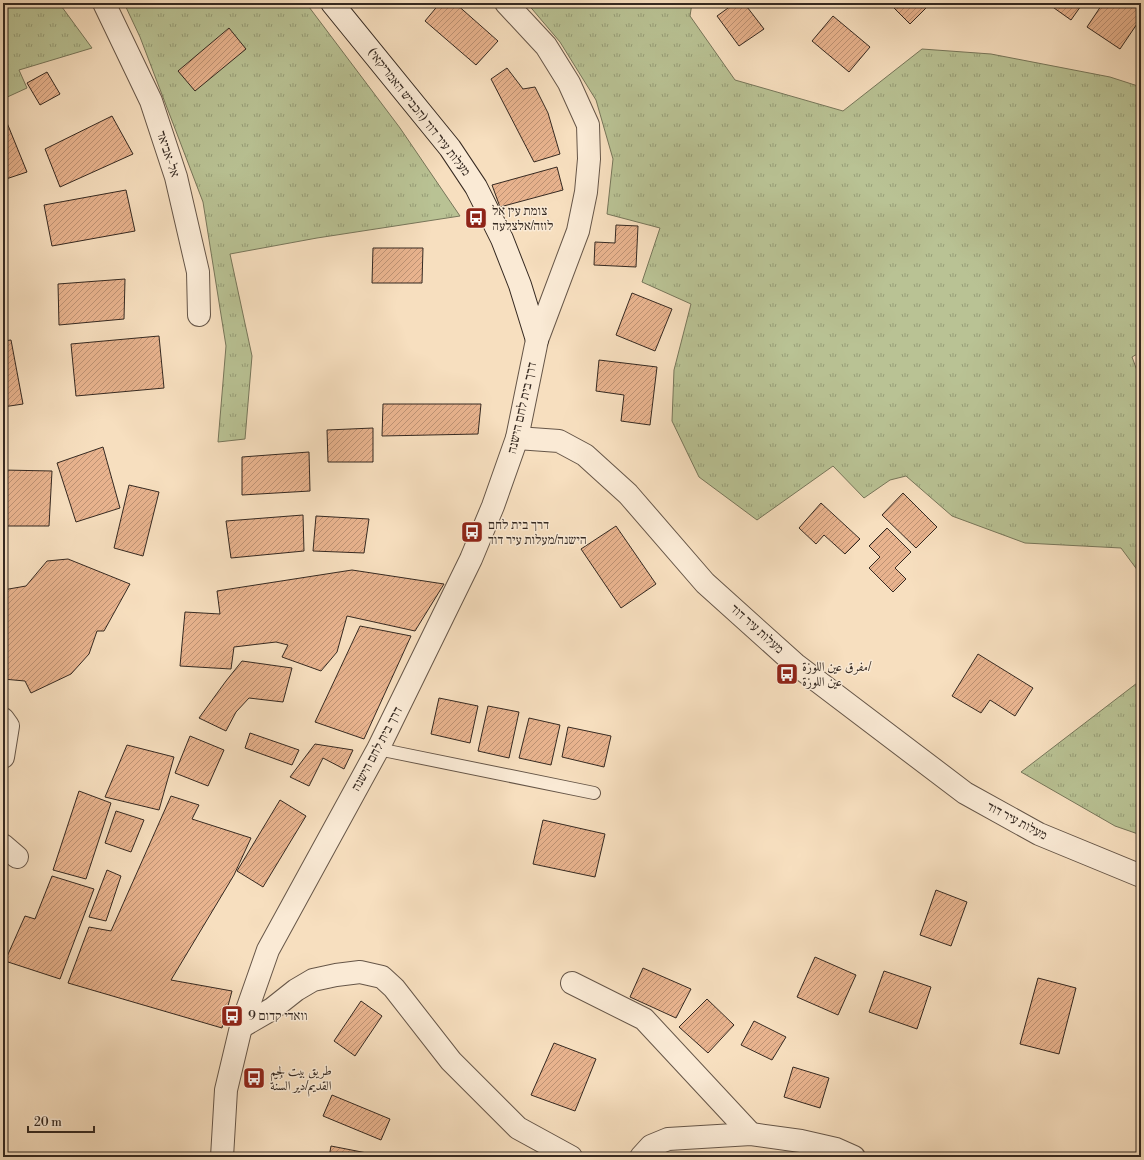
<svg xmlns="http://www.w3.org/2000/svg" width="1144" height="1160" viewBox="0 0 1144 1160" font-family="'Libre Bodoni',Amiri,'Frank Ruhl Libre',serif">
	<style>
		.grass { fill: url(#grass-tufts); stroke: #77765a }
		.building { fill: url(#building-hatch); stroke: #352921 }
		.lines { fill: none; stroke-linecap: round; stroke-linejoin: round }
		.service-casing { stroke: #665648; stroke-width: 14 }
		.minor-casing { stroke: #665648; stroke-width: 24 }
		.tertiary-casing { stroke: #665648; stroke-width: 24 }
		.secondary-casing { stroke: #352921; stroke-width: 24 }
		.service { stroke: #faead5; stroke-width: 12 }
		.minor { stroke: #faead5; stroke-width: 22 }
		.tertiary { stroke: #faead5; stroke-width: 22 }
		.secondary { stroke: #faead5; stroke-width: 22 }
		.labels { text-anchor: middle; dominant-baseline: central; stroke-width: 3; stroke-linejoin: round; paint-order: stroke }
		.street-label { font-size: 13px; fill: #352921; stroke: #faead5 }
		.poi-label { font-size: 13px; fill: #352921; stroke: #faead5; text-anchor: start }
	</style>
	<defs>
		<pattern id="grass-tufts" width="24" height="20" patternUnits="userSpaceOnUse"><rect width="24" height="20" fill="#b9c294"/><path d="M3 7l-1-3M5 7V3M7 7l1-3M15 17l-1-3M17 17v-4M19 17l1-3" fill="none" stroke="#979e78"/></pattern>
		<pattern id="building-hatch" width="6" height="6" patternUnits="userSpaceOnUse"><rect width="6" height="6" fill="#e8b38e"/><path d="M-1 1l2-2M0 6l6-6M5 7l2-2" fill="none" stroke="#bd9274"/></pattern>
	</defs>
	<rect width="100%" height="100%" fill="#f7dfbf"/>
	<filter id="stains"><feTurbulence type="fractalNoise" baseFrequency=".005" numOctaves="4"/><feColorMatrix values="0 0 0 0 .2 0 0 0 0 .09 0 0 0 0 .02 0 0 0 .5 -.17"/></filter>
	<radialGradient id="worn" r=".72"><stop offset=".6" stop-color="#630" stop-opacity="0"/><stop offset="1" stop-color="#630" stop-opacity=".3"/></radialGradient>
	<!-- grass -->
	<g class="grass">
		<path d="M3,3H59L92,48L19,70L27,88L3,99Z"/>
		<path d="M124,3H306L400,128L460,216L317,238L230,254L252,356L245,439L218,442L226,346L203,202L140,37Z"/>
		<path d="M527,3H692L690,16L735,80L843,111L922,49L991,54L1110,77L1141,87V352L1132,357L1141,381V575L1121,548L1025,543L952,516L906,476L890,480L864,498L833,466L757,520L699,477L672,421L674,370L691,304L642,282L660,228L607,214L613,159L596,100L560,42Z"/>
		<path d="M1141,680V835L1115,826L1021,772Z"/>
	</g>
	<!-- building -->
	<g class="building">
		<path d="M440,3H455L498,41L476,65L425,21Z"/>
		<path d="M735,3H744L764,29L739,46L717,16Z"/>
		<path d="M889,3H931L910,24Z"/>
		<path d="M1047,3H1083L1071,20Z"/>
		<path d="M1103,3H1141V18L1120,49L1087,27Z"/>
		<path d="M833,16L870,47L849,72L812,41Z"/>
		<path d="M229,28L246,49L195,91L178,71Z"/>
		<path d="M507,68L523,89L535,87L548,113L560,154L534,162L491,79Z"/>
		<path d="M47,72L60,94L40,105L27,83Z"/>
		<path d="M3,113L27,172L3,180Z"/>
		<path d="M112,116L133,154L60,187L45,149Z"/>
		<path d="M557,167L563,190L500,207L492,185Z"/>
		<path d="M126,190L135,231L52,246L44,205Z"/>
		<path d="M616,225L638,226L636,267L594,265L595,242L615,243Z"/>
		<path d="M373,248H423L422,283H372Z"/>
		<path d="M125,279L124,319L59,325L58,284Z"/>
		<path d="M632,293L672,309L655,351L616,335Z"/>
		<path d="M159,336L164,388L76,396L71,344Z"/>
		<path d="M11,340L23,404L3,407V341Z"/>
		<path d="M599,360L657,367L650,425L621,421L624,395L596,391Z"/>
		<path d="M383,404H481L478,434L382,436Z"/>
		<path d="M373,428V462H328L327,430Z"/>
		<path d="M103,447L120,508L76,522L57,463Z"/>
		<path d="M309,452L310,491L242,495V457Z"/>
		<path d="M3,470L52,471L49,526H3Z"/>
		<path d="M129,485L159,492L143,556L114,548Z"/>
		<path d="M903,493L937,527L916,548L882,515Z"/>
		<path d="M821,503L860,539L845,554L824,535L816,544L799,528Z"/>
		<path d="M303,515L304,551L231,558L226,521Z"/>
		<path d="M316,516L369,519L364,553L313,551Z"/>
		<path d="M616,526L656,584L621,608L581,549Z"/>
		<path d="M887,528L911,552L895,568L906,579L893,592L869,568L880,557L869,546Z"/>
		<path d="M68,559L130,584L104,631H97L89,654L71,674L31,693L25,681L3,679V590L26,586L47,561Z"/>
		<path d="M352,570L444,584L415,631L347,616L337,652L321,671L282,657L288,645L276,642L234,647L231,669L180,666L185,612L220,614L217,591Z"/>
		<path d="M360,626L411,636L364,739L315,722Z"/>
		<path d="M978,654L1033,688L1015,716L990,700L981,713L952,696Z"/>
		<path d="M242,661L292,668L283,702L249,698L236,712L226,731L199,718L226,681Z"/>
		<path d="M439,698L478,706L470,743L431,734Z"/>
		<path d="M488,706L519,712L509,758L478,751Z"/>
		<path d="M529,718L560,725L551,765L519,758Z"/>
		<path d="M568,727L611,736L604,767L562,757Z"/>
		<path d="M250,733L299,750L292,765L245,748Z"/>
		<path d="M190,736L224,750L208,786L175,773Z"/>
		<path d="M315,744L353,750L344,769L323,758L309,786L290,777Z"/>
		<path d="M127,745L174,757L159,810L105,797Z"/>
		<path d="M79,791L111,803L86,879L53,870Z"/>
		<path d="M171,796L199,805L192,819L251,838L234,875L171,980L232,991L222,1028L68,983L89,927L111,931Z"/>
		<path d="M280,800L306,816L263,887L237,871Z"/>
		<path d="M116,811L144,820L131,852L105,843Z"/>
		<path d="M543,820L605,834L595,877L533,864Z"/>
		<path d="M107,870L121,876L106,921L89,917Z"/>
		<path d="M52,876L94,889L60,979L5,961L25,916L35,919Z"/>
		<path d="M936,890L967,902L951,946L920,935Z"/>
		<path d="M815,957L856,975L838,1015L797,997Z"/>
		<path d="M643,968L691,989L676,1018L630,997Z"/>
		<path d="M884,971L931,987L917,1029L869,1012Z"/>
		<path d="M1038,978L1076,988L1059,1054L1020,1044Z"/>
		<path d="M707,999L734,1025L708,1053L679,1027Z"/>
		<path d="M361,1001L382,1016L355,1056L334,1041Z"/>
		<path d="M754,1021L786,1037L772,1060L741,1045Z"/>
		<path d="M554,1043L596,1059L575,1111L531,1095Z"/>
		<path d="M793,1067L829,1078L820,1108L784,1097Z"/>
		<path d="M332,1095L390,1119L381,1140L323,1116Z"/>
		<path d="M331,1146L372,1154L371,1157H329Z"/>
	</g>
	<g class="lines">
		<!-- service casing -->
		<g class="service-casing">
			<path id="service" d="M378,749L594,793"/>
		</g>
		<!-- minor casing -->
		<g class="minor-casing">
			<g id="minor">
				<path d="M104,3L151,101L176,177L198,272L199,315"/>
				<path d="M3,719L8,726L3,757"/>
				<path d="M3,845L17,857"/>
				<path d="M572,983L644,1019L751,1134"/>
				<path d="M241,1027L272,1009L296,990L313,980L336,975L360,972L382,977L394,988L451,1061L518,1128L571,1157"/>
				<path d="M641,1157L651,1146L668,1139L751,1134L801,1141L836,1149L854,1157"/>
			</g>
		</g>
		<!-- tertiary casing -->
		<g class="tertiary-casing">
			<g id="tertiary">
				<path d="M517,438L559,441L585,455L628,494L705,583L795,664L965,793L1039,834L1141,876"/>
				<path d="M222,1157L226,1090L241,1027L268,950L378,749L471,559L493,506L517,438L537,340L578,231L586,192L589,159L588,125L569,83L546,46L506,3"/>
			</g>
		</g>
		<!-- secondary casing -->
		<g class="secondary-casing">
			<path id="secondary" d="M332,3L450,148L476,187L502,239L520,285L537,340"/>
		</g>
		<!-- service -->
		<use href="#service" class="service"/>
		<!-- minor -->
		<use href="#minor" class="minor"/>
		<!-- tertiary -->
		<use href="#tertiary" class="tertiary"/>
		<!-- secondary -->
		<use href="#secondary" class="secondary"/>
	</g>
	<!-- icons -->
	<defs>
		<g id="bus-square" transform="scale(1.15)"><rect x="-9" y="-9" width="18" height="18" rx="4" fill="#8f2418" stroke="#faead5"/><path d="M-5-6H5V4H4V6H2V4H-2V6H-4V4H-5ZM-3.5-4V0h7V-4ZM-3.5 1.2v1.5H-2V1.2ZM2 1.2v1.5H3.5V1.2Z" fill="#fff"/></g>
	</defs>
	<g fill-rule="evenodd">
		<use href="#bus-square" x="476" y="218"/>
		<use href="#bus-square" x="472" y="532"/>
		<use href="#bus-square" x="787" y="674"/>
		<use href="#bus-square" x="232" y="1016"/>
		<use href="#bus-square" x="254" y="1078"/>
	</g>
	<g class="labels">
		<!-- street labels -->
		<g class="street-label">
			<text transform="translate(419 112) rotate(52)">מעלות עיר דוד (הכביש האמריקאי)</text>
			<text transform="translate(168 154) rotate(72)">אל-אביאד</text>
			<text transform="translate(522 408) rotate(-77)">דרך בית לחם הישנה</text>
			<text transform="translate(757 629) rotate(42)">מעלות עיר דוד</text>
			<text transform="translate(377 749) rotate(-62)">דרך בית לחם הישנה</text>
			<text transform="translate(1017 821) rotate(28)">מעלות עיר דוד</text>
		</g>
		<!-- poi labels -->
		<g class="poi-label">
			<text x="492" y="211">צומת עין אל<tspan x="492" dy="15">לוזה/אלצלעה</tspan></text>
			<text x="488" y="525">דרך בית לחם<tspan x="488" dy="15">הישנה/מעלות עיר דוד</tspan></text>
			<text x="802" y="667">مفرق عين اللوزة/<tspan x="802" dy="15">عين اللوزة</tspan></text>
			<text x="248" y="1016">וואדי קדום 9</text>
			<text x="270" y="1071">طريق بيت لحم<tspan x="270" dy="15">القديم/دير السُنّة</tspan></text>
		</g>
	</g>
	<!-- margin -->
	<rect width="1144" height="1160" fill="none" stroke="#f7dfbf" stroke-width="16"/>
	<rect x="4" y="4" width="1136" height="1152" fill="none" stroke="#352921" stroke-width="2"/>
	<rect x="8" y="8" width="1128" height="1144" fill="none" stroke="#352921"/>
	<!-- scale -->
	<path d="M28 1126v6h66v-6" fill="none" stroke="#352921" stroke-width="2"/>
	<text x="34" y="1126" font-size="12" fill="#352921" stroke="#faead5" stroke-width="3" paint-order="stroke">20 m</text>
	<rect width="100%" height="100%" filter="url(#stains)"/>
	<rect width="100%" height="100%" fill="url(#worn)"/>
</svg>
